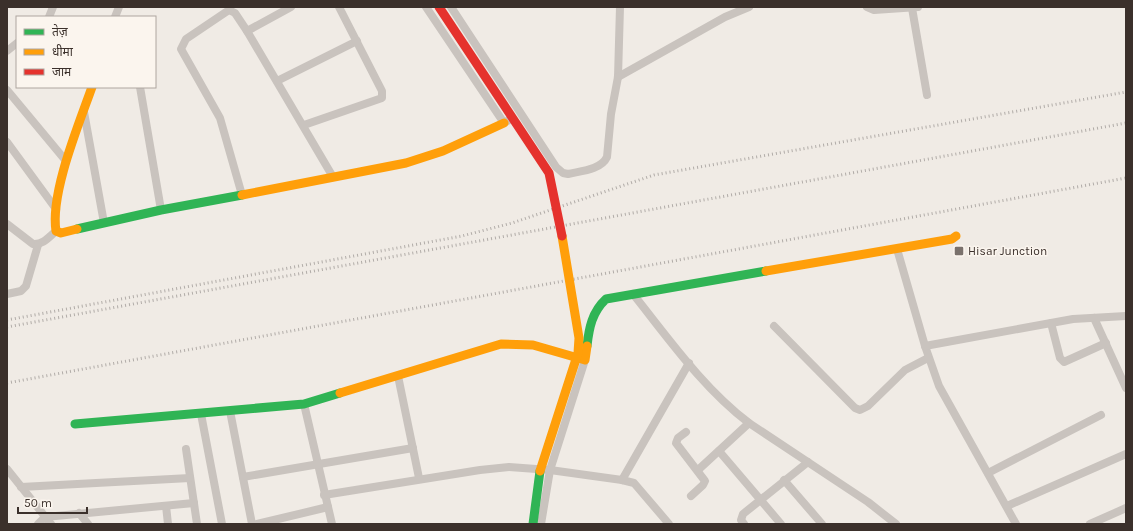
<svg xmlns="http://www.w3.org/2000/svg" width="1133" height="531" viewBox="0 0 1133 531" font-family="Karla,'Noto Sans Devanagari',sans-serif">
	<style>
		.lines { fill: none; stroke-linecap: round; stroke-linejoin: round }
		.street { stroke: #c9c3be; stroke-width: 8 }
		.fast { stroke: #30b455; stroke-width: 9 }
		.slow { stroke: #ff9f0a; stroke-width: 9 }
		.rail { stroke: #b1aca8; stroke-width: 3; stroke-dasharray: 1 3; stroke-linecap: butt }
		.fast-bridge { stroke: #30b455; stroke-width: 9 }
		.slow-bridge { stroke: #ff9f0a; stroke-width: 9 }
		.jam-bridge { stroke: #e5322d; stroke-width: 9 }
		.poi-dot { fill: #7a716c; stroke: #fbf5ee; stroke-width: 1.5 }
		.labels { text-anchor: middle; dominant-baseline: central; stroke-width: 3; stroke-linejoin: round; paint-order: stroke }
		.poi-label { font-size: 12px; fill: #3b302b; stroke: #fbf5ee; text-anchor: start }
	</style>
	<rect width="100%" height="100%" fill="#f0ebe5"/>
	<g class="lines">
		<!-- street -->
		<g class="street">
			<path d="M426,7L504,123L509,120"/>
			<path d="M451,7L556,167L563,173L568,174C580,171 601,170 607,157L611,114L618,77L620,7"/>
			<path d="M867,7L874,10L918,7"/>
			<path d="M912,8L927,95"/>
			<path d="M49,17L53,7"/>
			<path d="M115,17L119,7"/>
			<path d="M247,31L291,7"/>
			<path d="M7,51L17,43"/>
			<path d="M618,77L725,17L749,7"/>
			<path d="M277,81L357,41"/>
			<path d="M140,87L161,210"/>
			<path d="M7,90L66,161"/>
			<path d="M84,112L104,223"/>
			<path d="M304,125L382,98V91L339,7"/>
			<path d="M7,142L56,209"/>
			<path d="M242,195L220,118L181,49L186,39L229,10L235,13L247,31L333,177"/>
			<path d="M7,224L33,244C43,245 49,237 56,231"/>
			<path d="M897,249L925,346L939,386L1016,524"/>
			<path d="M7,294L21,291L26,286L38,245"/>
			<path d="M633,294C669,339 703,388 749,423L868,502L896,524"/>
			<path d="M1094,318L1126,388"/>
			<path d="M1051,323L1060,358L1064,362L1106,343"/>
			<path d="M774,326L855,408L860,410L868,406L905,370L928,358"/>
			<path d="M925,346L1073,319L1126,316"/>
			<path d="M398,376L419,478"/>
			<path d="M304,404L332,524"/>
			<path d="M230,411L252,524"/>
			<path d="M201,414L222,524"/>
			<path d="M686,432L678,438L676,443L705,481L703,485L691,496"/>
			<path d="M186,449L197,524"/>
			<path d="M719,451L781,524"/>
			<path d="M7,469L51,524"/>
			<path d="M698,470L749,423"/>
			<path d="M988,473L1101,415"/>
			<path d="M243,477L413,448"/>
			<path d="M622,480L689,363"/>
			<path d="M784,480L822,524"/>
			<path d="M21,487L190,478"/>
			<path d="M324,495L480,470L509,467L550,470L622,480L634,483L669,524"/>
			<path d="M166,506L168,524"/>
			<path d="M1007,506L1126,454"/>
			<path d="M79,513L88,524"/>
			<path d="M38,524L45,517L194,503"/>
			<path d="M257,524L328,507"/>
			<path d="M541,524L550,470L585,360"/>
			<path d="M744,524L741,520L743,514L808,462"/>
			<path d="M1090,524L1126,508"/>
		</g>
		<!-- fast -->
		<g class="fast">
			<path d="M77,229L161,210L242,195"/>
			<path d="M587,346C589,328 592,312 606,299L766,271"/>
			<path d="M75,424L304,404L340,393"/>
		</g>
		<!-- slow -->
		<g class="slow">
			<path d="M242,195L406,163L443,151L504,123"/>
			<path d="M77,229L61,233L56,231C50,193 79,124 92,87"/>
			<path d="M766,271L952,239L956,236"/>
			<path d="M340,393L501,344L533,345L585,360L587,346"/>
		</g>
		<!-- rail -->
		<g class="rail">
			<path d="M7,320L462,236L512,223L654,175L1126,92"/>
			<path d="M7,327L1126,123"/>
			<path d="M7,383L1126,178"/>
		</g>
		<!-- fast-bridge -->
		<path class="fast-bridge" d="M533,524L540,471"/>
		<!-- slow-bridge -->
		<path class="slow-bridge" d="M540,471L578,353L579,338L562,236"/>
		<!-- jam-bridge -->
		<path class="jam-bridge" d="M439,7L549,173L562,236"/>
	</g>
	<!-- markers -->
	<rect class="poi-dot" x="954" y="246" width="10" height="10" rx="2"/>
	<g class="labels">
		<!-- poi labels -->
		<g class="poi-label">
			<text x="968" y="251">Hisar Junction</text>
		</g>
	</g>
	<!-- border -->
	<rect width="1133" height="531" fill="none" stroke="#3b302b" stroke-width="16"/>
	<!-- legend -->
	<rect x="16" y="16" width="140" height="72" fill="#fbf5ee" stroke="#aea6a0"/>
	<rect x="24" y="29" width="20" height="6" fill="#30b455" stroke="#aea6a0"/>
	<text x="52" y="36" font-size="12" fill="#3b302b">तेज़</text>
	<rect x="24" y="49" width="20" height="6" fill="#ff9f0a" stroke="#aea6a0"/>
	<text x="52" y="56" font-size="12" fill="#3b302b">धीमा</text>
	<rect x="24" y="69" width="20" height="6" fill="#e5322d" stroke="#aea6a0"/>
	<text x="52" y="76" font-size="12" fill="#3b302b">जाम</text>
	<!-- scale -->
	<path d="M18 507v6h69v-6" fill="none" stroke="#3b302b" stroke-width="2"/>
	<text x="24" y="507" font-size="12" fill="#3b302b" stroke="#fbf5ee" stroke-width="3" paint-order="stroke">50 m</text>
</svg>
